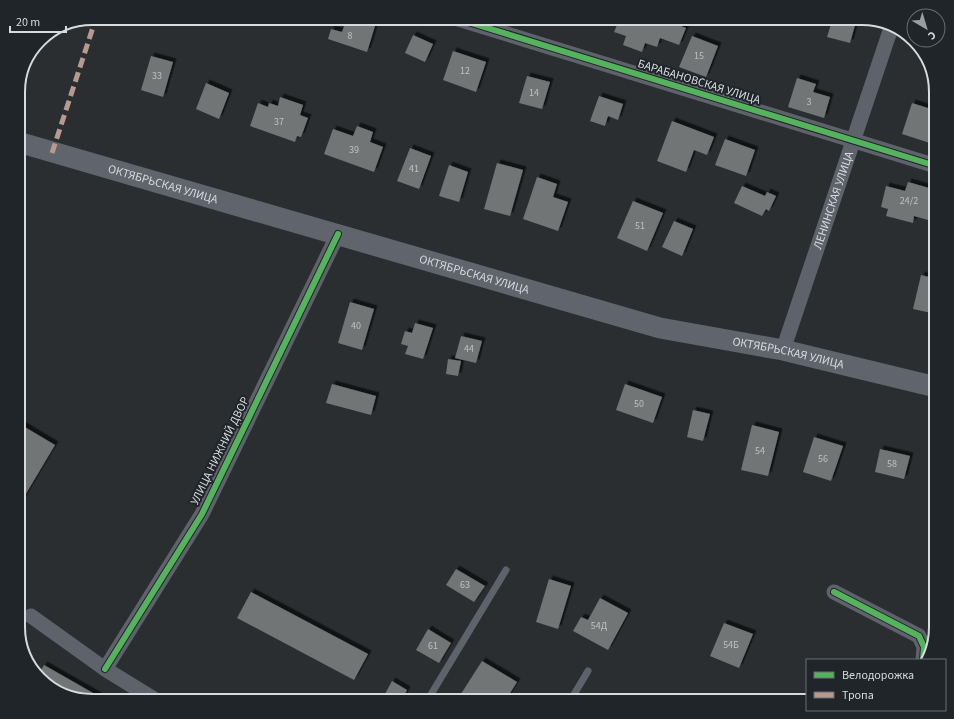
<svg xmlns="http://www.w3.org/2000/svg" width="954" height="719" viewBox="0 0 954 719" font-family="'Source Sans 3',sans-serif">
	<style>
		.building { fill: #717475; filter: url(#shadow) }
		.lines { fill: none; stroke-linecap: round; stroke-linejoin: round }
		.path { stroke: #686c72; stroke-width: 2.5; stroke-dasharray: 2 2; stroke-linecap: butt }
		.service { stroke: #5e626a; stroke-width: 7 }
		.minor { stroke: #5e626a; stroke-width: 15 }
		.secondary { stroke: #60646d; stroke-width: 21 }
		.quiet { stroke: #b69a8f; stroke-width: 5; stroke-dasharray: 10 5; stroke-linecap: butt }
		.cycleway-casing { stroke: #1f2529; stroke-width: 8 }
		.cycleway { stroke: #56b35d; stroke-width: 6 }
		.labels { text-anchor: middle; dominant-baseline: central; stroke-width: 4; stroke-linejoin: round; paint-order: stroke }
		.number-label { font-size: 10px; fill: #bec1c4 }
		.street-label { font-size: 12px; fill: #d7dbde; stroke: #1f2529 }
		.rim { fill: none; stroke: #d7dbde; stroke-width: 2 }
	</style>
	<defs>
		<filter id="shadow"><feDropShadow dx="3.5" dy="-3.5" stdDeviation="0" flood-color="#0009"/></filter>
	</defs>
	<rect width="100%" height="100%" fill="#2b2e31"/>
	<!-- building -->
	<g class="building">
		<path d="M347,18L375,26L367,52L328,39L331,29L342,32Z"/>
		<path d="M620,18H644L663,26L665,20L686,28L679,45L660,38L657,47L645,43L642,52L623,45L626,36L614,32Z"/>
		<path d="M833,18H857L850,43L827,37Z"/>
		<path d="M413,35L433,44L425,62L405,53Z"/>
		<path d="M692,36L718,46L706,77L679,67Z"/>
		<path d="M453,51L486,62L476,92L443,80Z"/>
		<path d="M151,56L173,62L163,97L141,90Z"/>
		<path d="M527,76L550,82L542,109L519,103Z"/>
		<path d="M797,78L816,84L813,92L830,97L824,118L788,107Z"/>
		<path d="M206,83L229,93L219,119L196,109Z"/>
		<path d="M599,96L623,104L618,120L608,116L605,126L590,121Z"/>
		<path d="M280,97L303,105L300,115L308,118L301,137L297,136L295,142L250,126L258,103L268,107L269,103L278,106Z"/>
		<path d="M912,103L934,110L932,116L936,117V145L902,134Z"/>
		<path d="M672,121L714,137L707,155L694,150L686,172L657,161Z"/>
		<path d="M357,126L373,132L370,142L383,147L374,172L324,154L333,129L353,136Z"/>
		<path d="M725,139L755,150L746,176L715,165Z"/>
		<path d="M410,148L431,156L419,189L397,181Z"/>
		<path d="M497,163L523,170L510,216L484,209Z"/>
		<path d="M449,165L468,172L459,202L439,196Z"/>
		<path d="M537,177L557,184L553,197L568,202L558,231L523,219Z"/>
		<path d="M908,182L936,190L934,195L936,196V214L930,213L928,220L914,216L913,223L886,216L888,209L881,207L886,186L905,191Z"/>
		<path d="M742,186L765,196L767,192L776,196L769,211L766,209L762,216L734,203Z"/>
		<path d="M633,201L663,213L647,251L617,238Z"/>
		<path d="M674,221L693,229L682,256L662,247Z"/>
		<path d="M933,258H936V314L913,309L921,275L929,277Z"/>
		<path d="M350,302L374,309L362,350L338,343Z"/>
		<path d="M415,323L433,328L423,359L405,354L408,346L401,344L405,331L412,333Z"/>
		<path d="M461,336L482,341L476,363L455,358Z"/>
		<path d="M448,359L461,361L458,376L446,374Z"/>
		<path d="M332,384L376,396L371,415L326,403Z"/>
		<path d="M625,384L662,397L653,423L616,410Z"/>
		<path d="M693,410L710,414L703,441L687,437Z"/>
		<path d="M18,423L55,445L18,507Z"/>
		<path d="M752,425L779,432L768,476L741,470Z"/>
		<path d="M814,437L843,446L831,481L803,472Z"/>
		<path d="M880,449L910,456L904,479L875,472Z"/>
		<path d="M456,569L485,586L474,602L446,585Z"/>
		<path d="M549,579L571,586L558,629L536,622Z"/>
		<path d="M251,592L368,654L354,680L237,618Z"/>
		<path d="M600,598L628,613L608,650L573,631L581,617L588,620Z"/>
		<path d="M724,623L753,634L739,668L710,656Z"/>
		<path d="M428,629L451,643L439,663L416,650Z"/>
		<path d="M482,661L517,682L505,701H465L459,697Z"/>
		<path d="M44,665L107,701H92L47,686L38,675Z"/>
		<path d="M392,681L407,690L401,701H398L385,694Z"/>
	</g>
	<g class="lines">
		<!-- path -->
		<path class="path" d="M929,623L932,618H936"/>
		<!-- service -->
		<g class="service">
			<path d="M427,701L506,570"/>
			<path d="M570,701L588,671"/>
		</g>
		<!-- minor -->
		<g class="minor">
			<path d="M455,18L936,166"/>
			<path id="s1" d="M783,350L891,28"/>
			<path d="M834,592L919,636L924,647L923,660"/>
			<path d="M31,616L105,669L157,701"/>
			<path d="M105,669L202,514L338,234"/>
		</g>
		<!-- secondary -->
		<path class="secondary" id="s2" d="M18,142L660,328L783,350L936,387"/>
		<!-- quiet -->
		<path class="quiet" d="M52,153L96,18"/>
		<!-- cycleway casing -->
		<g class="cycleway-casing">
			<g id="cycleway">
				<path d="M455,18L936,166"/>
				<path d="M834,592L919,636L924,647L923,660"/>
				<path d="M105,669L202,514L338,234"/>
			</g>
		</g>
		<!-- cycleway -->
		<use href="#cycleway" class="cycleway"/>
	</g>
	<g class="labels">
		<!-- number labels -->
		<g class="number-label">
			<text x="350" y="36">8</text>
			<text x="699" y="56">15</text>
			<text x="465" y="71">12</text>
			<text x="157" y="76">33</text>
			<text x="534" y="93">14</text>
			<text x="809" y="102">3</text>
			<text x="279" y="122">37</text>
			<text x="354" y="150">39</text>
			<text x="414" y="169">41</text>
			<text x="909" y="201">24/2</text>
			<text x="640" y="226">51</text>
			<text x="356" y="326">40</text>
			<text x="469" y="349">44</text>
			<text x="639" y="404">50</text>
			<text x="760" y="451">54</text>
			<text x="823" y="459">56</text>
			<text x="892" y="464">58</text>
			<text x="465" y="585">63</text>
			<text x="599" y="626">54Д</text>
			<text x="731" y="645">54Б</text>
			<text x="433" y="646">61</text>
		</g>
		<!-- street labels -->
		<g class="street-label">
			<text transform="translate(699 82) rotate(17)">БАРАБАНОВСКАЯ УЛИЦА</text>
			<text stroke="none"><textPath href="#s2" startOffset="151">ОКТЯБРЬСКАЯ УЛИЦА</textPath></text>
			<text stroke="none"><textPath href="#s1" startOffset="158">ЛЕНИНСКАЯ УЛИЦА</textPath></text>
			<text stroke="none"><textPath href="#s2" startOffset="475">ОКТЯБРЬСКАЯ УЛИЦА</textPath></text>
			<text stroke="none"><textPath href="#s2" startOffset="799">ОКТЯБРЬСКАЯ УЛИЦА</textPath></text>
			<text transform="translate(220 451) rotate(-64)">УЛИЦА НИЖНИЙ ДВОР</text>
		</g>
	</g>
	<!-- crop -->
	<path d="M0 0H954V719H0ZM92 25H862A67 67 0 0 1 929 92V627A67 67 0 0 1 862 694H92A67 67 0 0 1 25 627V92A67 67 0 0 1 92 25Z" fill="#1f2529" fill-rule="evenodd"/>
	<path class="rim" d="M92 25H862A67 67 0 0 1 929 92V627A67 67 0 0 1 862 694H92A67 67 0 0 1 25 627V92A67 67 0 0 1 92 25Z"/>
	<!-- legend -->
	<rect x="806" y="659" width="140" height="52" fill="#1f2529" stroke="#696e71"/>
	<rect x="814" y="672" width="20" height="6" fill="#56b35d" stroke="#696e71"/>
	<text x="842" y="679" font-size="12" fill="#d7dbde">Велодорожка</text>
	<rect x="814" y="692" width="20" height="6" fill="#b69a8f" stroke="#696e71"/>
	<text x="842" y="699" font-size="12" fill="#d7dbde">Тропа</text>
	<!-- north arrow -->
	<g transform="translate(926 28) rotate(142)"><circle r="19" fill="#1f2529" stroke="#696e71"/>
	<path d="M0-3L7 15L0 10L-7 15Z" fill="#9b9ea1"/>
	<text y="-6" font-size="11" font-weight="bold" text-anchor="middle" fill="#d7dbde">С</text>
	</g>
	<!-- scale -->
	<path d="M10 26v6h56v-6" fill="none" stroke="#d7dbde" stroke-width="2"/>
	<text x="16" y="26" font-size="12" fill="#d7dbde" stroke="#1f2529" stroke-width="3" paint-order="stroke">20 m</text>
</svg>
